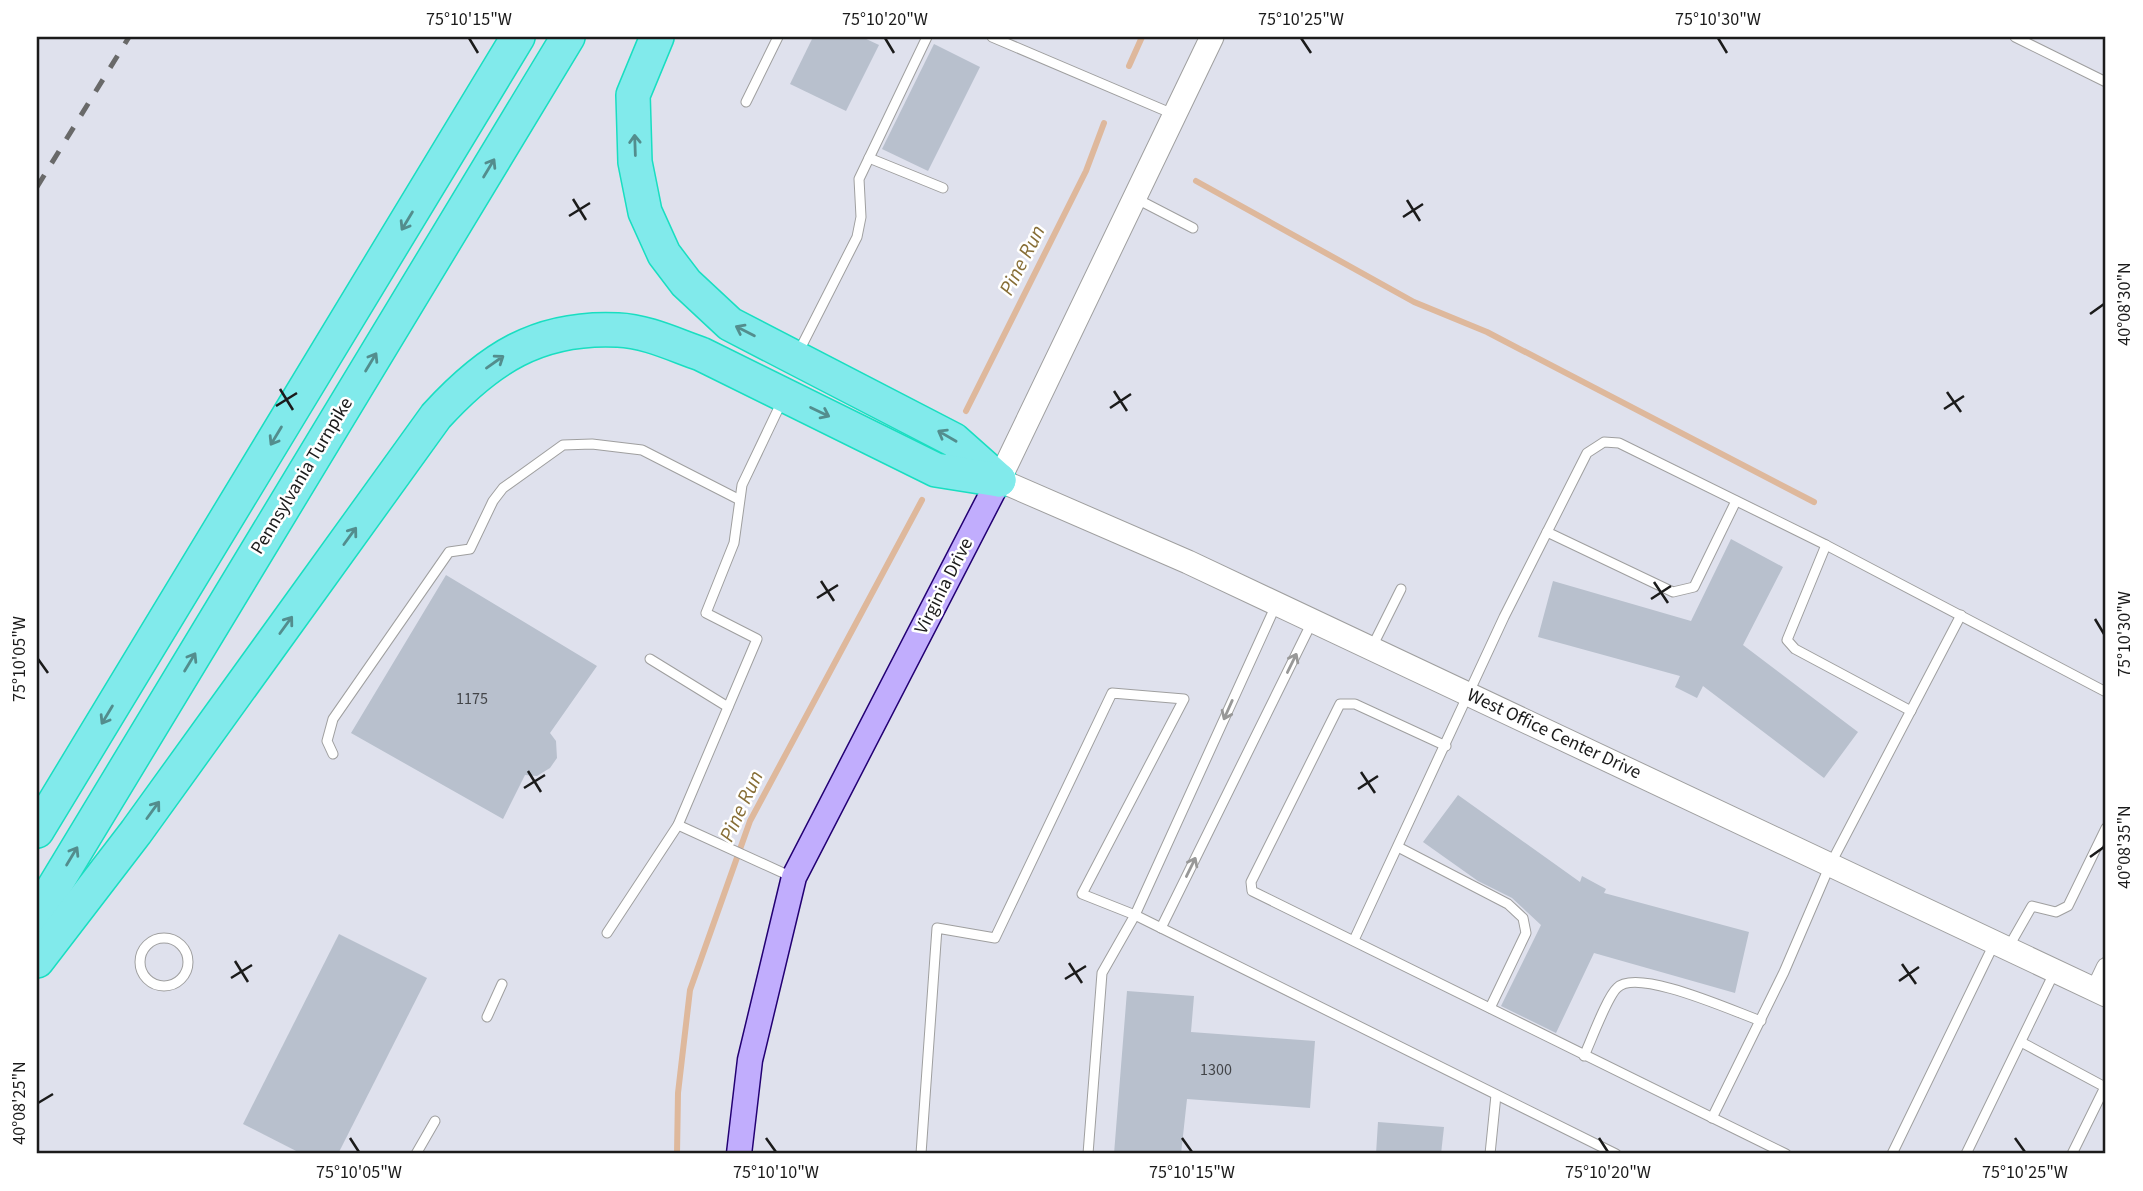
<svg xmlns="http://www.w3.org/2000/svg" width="2143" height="1191" viewBox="0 0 2143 1191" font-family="'Source Sans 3',sans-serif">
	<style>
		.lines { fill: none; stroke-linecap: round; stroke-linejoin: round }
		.stream { stroke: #deb89c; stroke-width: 6 }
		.building { fill: #b8c0cd }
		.service-casing { stroke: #9f9f9f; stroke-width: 11 }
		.minor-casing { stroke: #9f9f9f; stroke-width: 20 }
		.tertiary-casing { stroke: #9f9f9f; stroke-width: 25 }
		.secondary-casing { stroke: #230073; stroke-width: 27 }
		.motorway-casing { stroke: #19dec1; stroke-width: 36 }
		.service { stroke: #fff; stroke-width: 9 }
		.minor { stroke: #fff; stroke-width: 18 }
		.tertiary { stroke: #fff; stroke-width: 23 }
		.secondary { stroke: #c1adfd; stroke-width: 24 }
		.motorway { stroke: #81eaeb; stroke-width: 33 }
		.rail { stroke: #696969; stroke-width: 5; stroke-dasharray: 14 14; stroke-linecap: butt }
		.oneway { stroke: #538d8d }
		.oneway2 { stroke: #989898 }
		.ticks { fill: none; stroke: #1b1b1b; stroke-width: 2.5 }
		.labels { text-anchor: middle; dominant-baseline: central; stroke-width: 5; stroke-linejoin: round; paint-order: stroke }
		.number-label { font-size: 16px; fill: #424448 }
		.street-label { font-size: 19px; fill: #1b1b1b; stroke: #fff }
		.water-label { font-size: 21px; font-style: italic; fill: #876e36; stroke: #fff }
		.neatline { fill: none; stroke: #1b1b1b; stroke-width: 2.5 }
		.ticks-label { font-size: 18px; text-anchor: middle; fill: #1b1b1b }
	</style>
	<rect width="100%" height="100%" fill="#dfe1ed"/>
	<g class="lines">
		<!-- stream -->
		<g class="stream">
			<path d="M1129,66L1142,37"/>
			<path d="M1196,181L1414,302L1487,332L1814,502"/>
			<path d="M966,411L1086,171L1104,123"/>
			<path d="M677,1154L678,1093L690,990L750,821L922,500"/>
		</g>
	</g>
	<!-- building -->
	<g class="building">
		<path d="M813,37H862L879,45L846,111L790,84Z"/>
		<path d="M934,44L980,67L928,171L882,149Z"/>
		<path d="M1731,539L1783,567L1743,645L1858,732L1824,778L1703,686L1697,698L1675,687L1680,676L1538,637L1553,581L1691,621Z"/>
		<path d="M446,575L597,666L550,733L556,741L557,758L550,768L537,776L525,775L503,819L351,733Z"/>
		<path d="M1458,795L1580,882L1582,876L1606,889L1604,893L1749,932L1735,993L1594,953L1556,1033L1501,1006L1541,925L1512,898L1478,881L1423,842Z"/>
		<path d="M339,934L427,978L338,1154H302L243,1124Z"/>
		<path d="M1127,991L1194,996L1191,1032L1315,1041L1310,1108L1187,1099L1181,1154H1114Z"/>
		<path d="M1378,1122L1444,1127L1441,1154H1376Z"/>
	</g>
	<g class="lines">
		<!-- service casing -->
		<g class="service-casing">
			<g id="service">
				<path d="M992,37L1173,114"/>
				<path d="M2015,37L2106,82"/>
				<path d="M746,102L778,37"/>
				<path d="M869,158L943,188"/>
				<path d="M1135,198L1193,228"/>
				<path d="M798,353L857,237L861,217L859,179L927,37"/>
				<path d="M1547,532L1673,592L1694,587L1736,501"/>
				<path d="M1826,545L1787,640L1795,649L1911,711"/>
				<path d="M1372,647L1401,589"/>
				<path d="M650,659L728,707"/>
				<path d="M1446,746L1355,704H1340L1251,882L1252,891L1786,1154"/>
				<path d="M333,754L327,741L333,719L449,552L470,549L493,501L503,488L563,445L592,444L642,450L738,499"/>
				<path d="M678,825L792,877"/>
				<path d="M1398,847L1508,904L1523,918L1526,933L1490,1008"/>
				<path d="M1161,928L1312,622"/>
				<path d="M607,933L678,825L757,639L706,613L734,543L742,485L783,399"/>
				<circle cx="164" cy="962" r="24"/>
				<path d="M1354,940L1504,617L1587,453L1604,442L1619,443L1826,545L2106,692"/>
				<path d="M2008,948L2032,906L2056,912L2068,906L2106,828"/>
				<path d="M487,1017L502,984"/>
				<path d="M2021,1042L2105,1087L2072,1154"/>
				<path d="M1584,1056C1591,1041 1607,997 1617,988C1637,967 1735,1012 1761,1021"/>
				<path d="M1712,1118L1784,972L1830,865L1961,615"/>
				<path d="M416,1154L435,1121"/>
				<path d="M921,1154L937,928L995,938L1112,693L1184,699L1082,894L1135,915L1616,1154"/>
				<path d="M1088,1154L1102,973L1135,915L1276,605"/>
				<path d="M1490,1154L1496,1095"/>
				<path d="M1892,1154L1994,944"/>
				<path d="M1966,1154L2054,973"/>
			</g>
		</g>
		<!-- minor casing -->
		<g class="minor-casing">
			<path id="minor" d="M2095,990L2106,967"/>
		</g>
		<!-- tertiary casing -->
		<g class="tertiary-casing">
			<path id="tertiary" d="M1212,37L999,480L1188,562L2106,995"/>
		</g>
		<!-- secondary casing -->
		<g class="secondary-casing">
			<path id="secondary" d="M739,1154L750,1060L794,877L999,480"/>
		</g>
		<!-- motorway casing -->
		<g class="motorway-casing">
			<g id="motorway">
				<path d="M657,37L633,95L635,162L645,212L664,254L686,283L730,324L954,440L999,480"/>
				<path d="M37,831L518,37"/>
				<path d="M37,915L568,37"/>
				<path d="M37,961L136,832L436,416C488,359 538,326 618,330C646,331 675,345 701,354L936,470L999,480"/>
			</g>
		</g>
		<!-- service -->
		<use href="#service" class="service"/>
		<!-- minor -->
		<use href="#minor" class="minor"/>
		<!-- tertiary -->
		<use href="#tertiary" class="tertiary"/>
		<!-- secondary -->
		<use href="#secondary" class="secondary"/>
		<!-- motorway -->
		<use href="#motorway" class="motorway"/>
		<!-- rail -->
		<path class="rail" d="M37,187L129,37"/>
	</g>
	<!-- one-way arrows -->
	<defs><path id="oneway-shaft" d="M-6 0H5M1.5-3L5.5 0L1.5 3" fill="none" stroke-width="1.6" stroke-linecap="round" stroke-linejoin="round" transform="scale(1.75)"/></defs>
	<g class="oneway">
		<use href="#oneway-shaft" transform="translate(635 145) rotate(-92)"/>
		<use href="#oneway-shaft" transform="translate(489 168) rotate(-59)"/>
		<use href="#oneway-shaft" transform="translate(407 221) rotate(121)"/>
		<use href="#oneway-shaft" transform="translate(745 331) rotate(-153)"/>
		<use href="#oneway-shaft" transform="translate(371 362) rotate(-59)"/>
		<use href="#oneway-shaft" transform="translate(495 362) rotate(-35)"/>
		<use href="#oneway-shaft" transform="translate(820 412) rotate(26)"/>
		<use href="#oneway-shaft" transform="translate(276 436) rotate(121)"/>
		<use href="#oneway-shaft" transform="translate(947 436) rotate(-150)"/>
		<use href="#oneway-shaft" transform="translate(350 536) rotate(-54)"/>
		<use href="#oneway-shaft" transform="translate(286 625) rotate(-54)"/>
		<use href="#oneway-shaft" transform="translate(190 662) rotate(-59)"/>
		<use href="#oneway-shaft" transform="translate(107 715) rotate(121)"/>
		<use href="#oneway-shaft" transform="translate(153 810) rotate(-54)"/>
		<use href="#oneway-shaft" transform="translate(72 856) rotate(-59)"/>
	</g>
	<g class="oneway2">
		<use href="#oneway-shaft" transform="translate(1292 663) rotate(-64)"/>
		<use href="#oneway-shaft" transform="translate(1228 710) rotate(114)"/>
		<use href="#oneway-shaft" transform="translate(1191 867) rotate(-64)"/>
	</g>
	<!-- ticks -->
	<path class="ticks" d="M469,38L478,53M885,38L894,53M1301,38L1311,53M1718,38L1727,53M573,199L586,220M1407,200L1420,221M569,216L590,203M1403,217L1423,204M2090,314L2104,304M280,389L293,410M1114,391L1127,411M1947,392L1961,412M276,406L297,393M1110,408L1131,394M1944,409L1964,396M821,581L834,601M1654,582L1668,603M817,598L838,585M1651,599L1671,586M2095,619L2104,634M38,659L48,673M528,771L541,792M1361,772L1375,793M524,788L545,775M1358,789L1378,776M2090,857L2104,847M235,961L248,982M1069,963L1082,983M1902,964L1916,984M231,978L252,965M1065,979L1086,966M1899,981L1919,967M38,1103L53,1094M350,1138L359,1152M766,1138L776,1152M1182,1138L1192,1152M1599,1138L1608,1152M2015,1138L2025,1152"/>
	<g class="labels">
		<!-- number labels -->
		<g class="number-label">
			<text x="472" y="699">1175</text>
			<text x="1216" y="1070">1300</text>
		</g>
		<!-- street labels -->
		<g class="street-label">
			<text transform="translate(302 476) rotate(-59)">Pennsylvania Turnpike</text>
			<text transform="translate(944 586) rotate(-63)">Virginia Drive</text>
			<text transform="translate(1554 734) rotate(25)">West Office Center Drive</text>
		</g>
		<!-- water labels -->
		<g class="water-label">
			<text transform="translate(1022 260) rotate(-63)">Pine Run</text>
			<text transform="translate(741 806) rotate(-65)">Pine Run</text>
		</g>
	</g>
	<!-- border -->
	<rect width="2143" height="1191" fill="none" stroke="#ffffff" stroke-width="77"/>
	<rect x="38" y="38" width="2066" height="1114" class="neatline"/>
	<g class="ticks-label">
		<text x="469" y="25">75°10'15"W</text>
		<text x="885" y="25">75°10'20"W</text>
		<text x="1301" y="25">75°10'25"W</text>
		<text x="1718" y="25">75°10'30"W</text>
		<text transform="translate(2124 304) rotate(-90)" y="6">40°08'30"N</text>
		<text transform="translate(2124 634) rotate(-90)" y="6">75°10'30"W</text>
		<text transform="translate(19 659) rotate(-90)" y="6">75°10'05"W</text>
		<text transform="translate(2124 847) rotate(-90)" y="6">40°08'35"N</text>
		<text transform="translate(19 1103) rotate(-90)" y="6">40°08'25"N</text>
		<text x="359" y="1178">75°10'05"W</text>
		<text x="776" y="1178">75°10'10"W</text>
		<text x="1192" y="1178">75°10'15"W</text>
		<text x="1608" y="1178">75°10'20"W</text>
		<text x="2025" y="1178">75°10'25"W</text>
	</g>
</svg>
